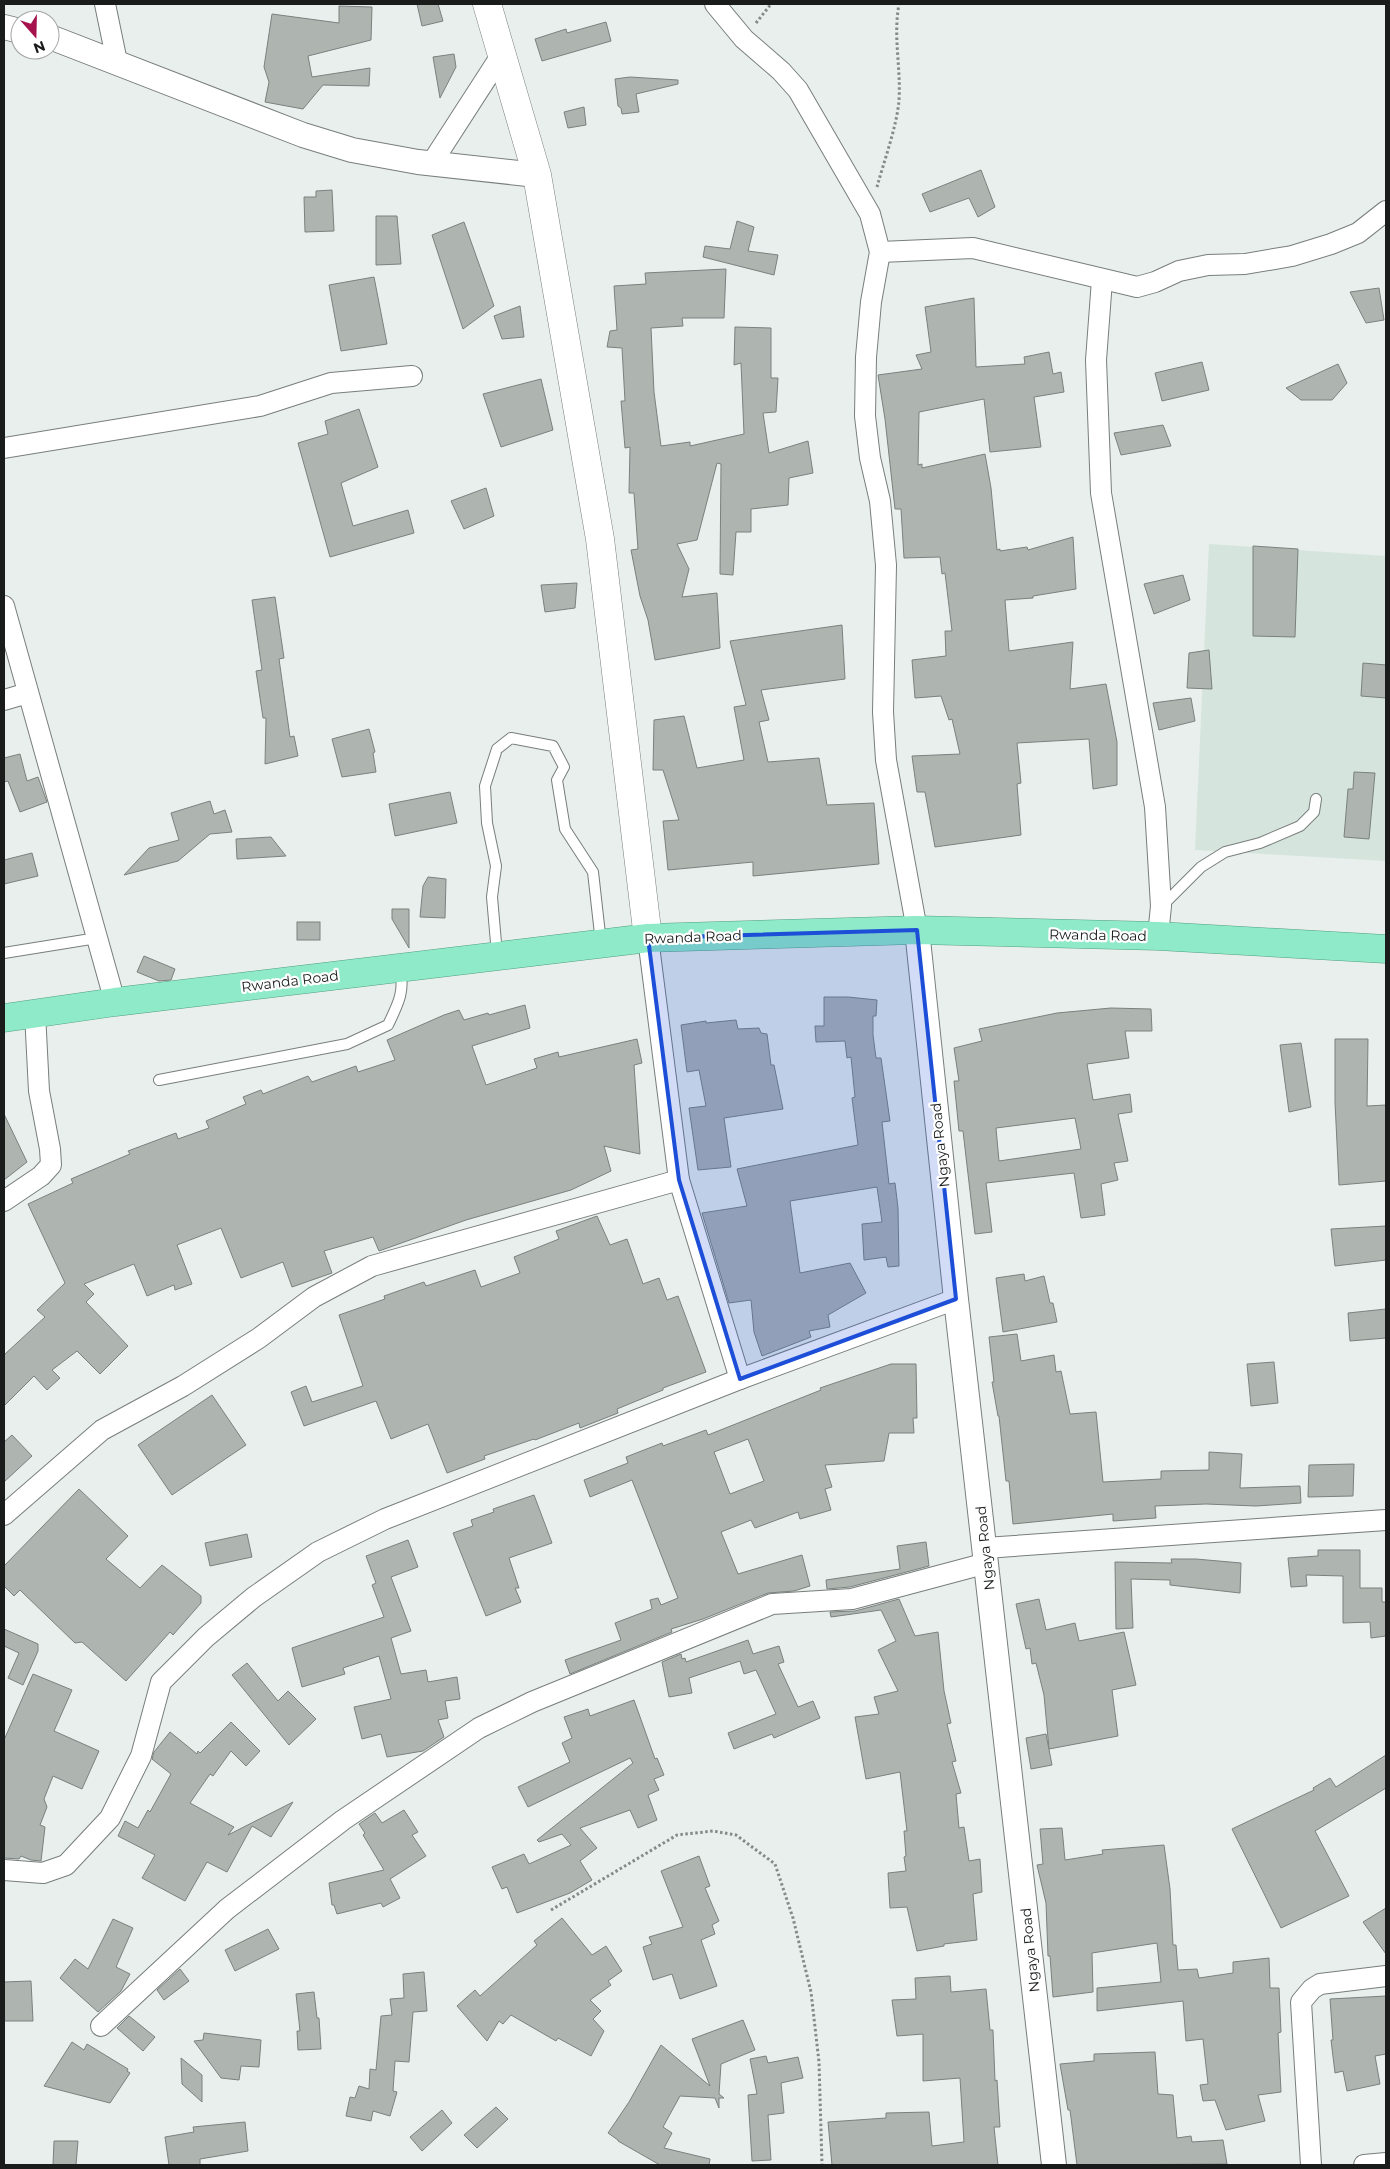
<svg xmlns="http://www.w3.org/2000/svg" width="1390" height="2169" viewBox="0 0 1390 2169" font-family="Montserrat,sans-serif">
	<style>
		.built { fill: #d5e4dd }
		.building { fill: #aeb5b1; stroke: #7a817e; fill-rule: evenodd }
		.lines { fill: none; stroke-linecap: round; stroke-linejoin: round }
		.service-casing { stroke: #787e7b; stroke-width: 12 }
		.minor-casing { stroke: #787e7b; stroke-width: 22 }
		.tertiary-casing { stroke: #787e7b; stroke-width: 26 }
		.secondary-casing { stroke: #787e7b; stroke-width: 29 }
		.trunk-casing { stroke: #539f82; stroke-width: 29 }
		.path { stroke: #858a88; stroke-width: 3; stroke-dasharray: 2.5 2.5; stroke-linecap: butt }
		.service { stroke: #fff; stroke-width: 10 }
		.minor { stroke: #fff; stroke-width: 20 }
		.tertiary { stroke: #fff; stroke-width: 24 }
		.secondary { stroke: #fff; stroke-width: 28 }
		.trunk { stroke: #8eeac8; stroke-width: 28 }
		.marked { fill: #1d4ed8; fill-opacity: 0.2; stroke: #1d4ed8; stroke-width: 4; stroke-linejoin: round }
		.labels { text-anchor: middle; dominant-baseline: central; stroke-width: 4.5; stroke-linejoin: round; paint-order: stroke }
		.street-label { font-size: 14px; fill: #191c1b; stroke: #fff }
	</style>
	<rect width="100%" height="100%" fill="#e8efec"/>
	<!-- built -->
	<path class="built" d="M1209,544L1386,556V861L1195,850Z"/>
	<!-- building -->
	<g class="building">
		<path d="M417,4H438L443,21L422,26Z"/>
		<path d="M339,6L372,7L371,40L308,56L312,77L370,68L369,86L323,85L303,109L265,102L269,82L264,67L272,14L339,23Z"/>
		<path d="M606,22L611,41L542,61L535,39L566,29L567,33Z"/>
		<path d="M454,54L456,67L440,98L433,57Z"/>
		<path d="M630,77L678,80V84L636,94L639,112L622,114L621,108L618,106L615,79Z"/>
		<path d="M584,107L586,125L568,128L564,112Z"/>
		<path d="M981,170L995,207L978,217L969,198L930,212L922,194Z"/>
		<path d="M332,190L334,231L305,232L304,197H316V191Z"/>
		<path d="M376,216H397L401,264L376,265Z"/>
		<path d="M737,221L754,227L748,251L778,255L774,275L703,257L705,246L730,249Z"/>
		<path d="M464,222L494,306L463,329L432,235Z"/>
		<path d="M726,269L724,318H682L683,326L651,328L654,392L661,446L690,442V446L744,434L741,363L734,365L735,327L771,328V378H778L776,412L763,413L769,453L808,441L813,473L789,478L788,505L751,509V532H736L733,575L720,574L721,464L717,463L697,540L677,544L689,569L682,597L717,593L720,648L655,660L648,620L640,596L631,550L638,549L634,493H629L630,447L625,448L621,401H625L622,348L607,347L610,331L617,330L614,286L646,284L645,273Z"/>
		<path d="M374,277L387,344L341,351L329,285Z"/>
		<path d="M1379,288L1384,320L1366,323L1350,292Z"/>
		<path d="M974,298L976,367L1025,364L1024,357L1049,352L1053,374L1061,372L1064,392L1034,397L1041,447L990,452L984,399L919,412L918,465L922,464V468L985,454L991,488L997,550L1000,549V551L1027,547L1028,550L1073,537L1076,589L1033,596V598L1005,600L1009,651L1073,642L1070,689L1106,684L1117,742V785L1093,789L1089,739L1017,743L1021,783L1017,784L1021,835L935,847L925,792H917L912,756L960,754L952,719L949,720L941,696L915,698L912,660L946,656L945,631H952L945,573L942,574L940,557L904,558L901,509H895L885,419L878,375L922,369L916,355L931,352L925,307Z"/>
		<path d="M520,306L524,337L502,339L494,316Z"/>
		<path d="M1202,362L1209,390L1162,401L1155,373Z"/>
		<path d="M1338,364L1347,383L1332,400H1301L1286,388Z"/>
		<path d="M541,379L553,430L501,447L483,394Z"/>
		<path d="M359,409L378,467L341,483L353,526L408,510L414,533L330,557L298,443L328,434L325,421Z"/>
		<path d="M1163,425L1171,446L1121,455L1114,433Z"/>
		<path d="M486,488L494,516L464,529L451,501Z"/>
		<path d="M1253,546L1298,549L1295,637L1253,636Z"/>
		<path d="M1183,575L1190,600L1154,614L1144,584Z"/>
		<path d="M577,583L575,608L545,612L541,585Z"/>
		<path d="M275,597L284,658L279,659L290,737L294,736L298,756L265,764L266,718H263L256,671L262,670L252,600Z"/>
		<path d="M842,625L845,679L761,690L769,720L759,722L768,762L819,758L827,805L874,803L879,864L753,876V862L668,870L663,821L679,820L663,770H653L654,720L684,716L697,768L744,760L734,707L746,705L730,641Z"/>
		<path d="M1209,650L1212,689L1187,688L1189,653Z"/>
		<path d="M1363,663L1386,665V698L1361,696Z"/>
		<path d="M1191,698L1195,721L1159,730L1153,703Z"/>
		<path d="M369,729L375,752L373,753L376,772L342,777L332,739Z"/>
		<path d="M20,754L27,781L38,777L47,802L20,812L8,781L4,782V758Z"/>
		<path d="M1354,772L1375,773L1369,839L1344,837L1348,789H1353Z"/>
		<path d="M450,792L457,823L395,836L389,804Z"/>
		<path d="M210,801L214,814L225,810L232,832L210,834L178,861L124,875L149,848L179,840L171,813Z"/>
		<path d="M271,837L286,856L237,859L236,839Z"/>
		<path d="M32,853L38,876L4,884V860Z"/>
		<path d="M428,877L446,879L445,918L420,917L423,886Z"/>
		<path d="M392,909H409V948L392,919Z"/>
		<rect x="297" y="922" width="23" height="18"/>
		<path d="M144,956L175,969L171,980L159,981L137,972Z"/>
		<path d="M824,997H848L877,1000L876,1016H873V1035L876,1058H881L890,1121L882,1122L889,1184L895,1183L898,1208L899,1266L888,1267L886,1257L864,1260L862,1224L882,1222L877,1187L790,1201L800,1273L850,1263L866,1293L828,1315L830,1327L809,1331L811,1337L762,1356L754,1332L751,1300L729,1303L702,1213L747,1206L737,1169L858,1145L852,1098L855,1097L851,1057L847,1058L845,1041L816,1042L815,1026H824Z"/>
		<path d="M525,1005L530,1028L472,1046L486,1085L537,1068L534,1059L558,1052L559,1057L637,1039L642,1063L634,1065L640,1154L604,1146L611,1171L571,1190L466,1220L379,1251L373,1237L324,1251L332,1273L292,1287L283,1262L241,1278L221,1228L177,1245L192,1284L175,1290L174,1285L147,1296L134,1264L84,1284L94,1294L86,1302L128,1346L100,1374L77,1351L52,1370L60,1378L47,1390L34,1376L4,1406V1355L45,1317L37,1310L65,1283L28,1204L73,1183L71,1179L130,1154L128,1151L176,1133L178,1139L209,1128L206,1121L246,1104L243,1097L261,1090L263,1094L308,1076L312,1082L356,1066L358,1072L395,1060L387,1040L444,1015L459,1010L464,1020L488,1013L489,1015Z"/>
		<path d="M1111,1008L1151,1009L1152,1031H1125L1129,1058L1087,1064L1093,1100L1130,1094L1132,1112L1118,1114L1128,1161L1114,1163L1118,1180L1101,1184L1105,1215L1081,1218L1074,1173L986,1183L992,1232L975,1234L963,1131H959L954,1081H959L954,1048L982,1041L979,1029L1057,1013ZM1075,1118L1081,1149L999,1161L996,1128Z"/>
		<path d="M736,1020L738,1029L759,1028L761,1033L767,1034L771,1065H774L783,1109L724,1118L731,1167L698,1170L689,1108L706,1106L699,1070L687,1072L681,1025L706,1021V1023Z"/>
		<path d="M1335,1039H1368L1367,1106L1386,1105V1181L1339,1185L1335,1102Z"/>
		<path d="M1301,1043L1311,1107L1289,1112L1280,1045Z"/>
		<path d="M4,1114L27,1162L4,1180Z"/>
		<path d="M597,1216L610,1245L627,1239L643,1284L659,1278L667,1300L678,1296L706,1372L663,1388V1390L617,1409L618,1413L580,1428L579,1423L535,1440L534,1439L484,1456L485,1459L447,1473L428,1424L391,1439L376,1401L304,1426L291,1392L306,1386L312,1402L363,1386L339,1315L385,1299L384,1296L424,1282L426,1286L475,1270L481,1287L520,1273L514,1257L559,1239L556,1231Z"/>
		<path d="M1386,1226V1260L1335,1266L1331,1229Z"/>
		<path d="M1024,1274L1025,1281L1044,1276L1050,1303H1053L1057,1322L1003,1332L996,1278Z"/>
		<path d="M1386,1309V1338L1350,1341L1348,1313Z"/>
		<path d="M1017,1334L1021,1361L1054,1355L1056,1372L1061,1371L1070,1414L1096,1412L1103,1482L1161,1479V1471L1209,1470V1452L1242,1454L1240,1488L1300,1486L1301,1503L1256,1506L1206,1504L1155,1506L1156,1518L1113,1521V1514L1013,1524L1009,1481H1006L999,1416H998L992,1382H994L989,1337Z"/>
		<path d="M1274,1362L1278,1403L1251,1406L1247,1364Z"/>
		<path d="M891,1364H916L917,1418H913L914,1433H889L884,1461L825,1465L832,1487L825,1489L831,1510L800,1519L798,1512L755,1528L751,1520L721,1532L738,1574L802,1555L810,1586L794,1591L768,1593L703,1619L671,1629L672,1632L570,1674L565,1660L621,1640L615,1623L652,1609L650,1600L658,1598L661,1605L678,1598L632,1480L590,1497L584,1480L628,1463L626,1457L662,1443L663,1446L706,1430L708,1435L821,1390L820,1388ZM748,1439L764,1481L730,1494L714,1452Z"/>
		<path d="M212,1395L246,1445L172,1495L138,1445Z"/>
		<path d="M12,1435L32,1456L4,1482V1442Z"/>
		<path d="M1354,1464L1353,1496L1308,1497L1309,1465Z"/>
		<path d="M79,1489L128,1536L106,1559L140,1588L162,1565L201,1596V1603L173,1635L170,1632L126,1681L82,1642L75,1643L20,1590L14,1596L4,1586V1566Z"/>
		<path d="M534,1495L552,1543L509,1558L519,1588H515L521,1602L486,1616L453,1533L473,1526L471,1520L494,1512L493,1509Z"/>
		<path d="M247,1534L252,1557L210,1566L205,1543Z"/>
		<path d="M408,1540L418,1567L391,1577L411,1631L391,1638L401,1674L426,1670L428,1682L457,1677L460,1699L445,1701L448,1718L438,1720L444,1737L423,1751L387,1757L381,1734L362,1739L354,1707L391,1699L379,1656L343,1668L345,1674L302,1687L292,1648L384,1617L372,1585L376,1583L366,1556Z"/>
		<path d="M926,1542L929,1566L850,1587L827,1589L826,1580L900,1569L897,1546Z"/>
		<path d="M1318,1550H1360V1588H1382V1602H1386V1636L1371,1638L1370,1622L1343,1623V1576L1306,1575L1307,1586L1291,1587L1288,1558L1318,1556Z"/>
		<path d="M1171,1559H1196L1241,1563L1240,1593L1170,1585V1580L1131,1579L1133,1628L1116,1629L1115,1562L1172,1563Z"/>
		<path d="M899,1599L915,1636L938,1632L944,1691L951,1723L947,1724L956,1761L952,1762L961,1793L956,1794L959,1828L964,1827L969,1861L980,1859L982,1892L973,1894L977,1940L944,1944V1946L917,1951L907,1907L890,1908L888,1873L906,1871L904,1857L906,1856L904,1831H907L900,1772L866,1779L855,1717L879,1714L874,1697L898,1691L878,1650L896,1641L881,1610L831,1617L830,1612L855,1611Z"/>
		<path d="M1039,1599L1046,1630L1075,1623L1079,1641L1124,1632L1136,1685L1112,1690L1118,1736L1049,1749L1044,1695L1036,1663L1032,1664L1030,1648L1026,1649L1016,1604Z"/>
		<path d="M4,1629L38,1644V1651L23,1685L8,1678L19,1653L4,1646Z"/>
		<path d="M748,1640L753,1654L779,1646L784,1662L778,1664L798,1707L813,1701L820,1718L774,1738L772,1734L734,1749L728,1733L776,1714L756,1670L744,1674L740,1661L689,1678L692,1693L669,1697L662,1662L681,1654L682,1659L685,1658L686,1662Z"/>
		<path d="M247,1663L278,1701L288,1691L316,1719L289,1745L232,1675Z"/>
		<path d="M33,1674L72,1690L54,1731L99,1751L82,1789L53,1776L44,1799L47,1807L40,1825L45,1827L41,1861L31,1860L21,1856L19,1859L4,1858V1740Z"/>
		<path d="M634,1700L655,1759L657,1758L664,1775L654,1779L659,1790L648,1795L657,1820L638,1828L630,1810L580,1828L597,1848L580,1861L592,1880L570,1893L517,1913L507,1887L502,1889L492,1867L524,1854L529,1864L571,1845L562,1834L539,1842L537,1840L633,1763L630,1758L528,1807L518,1787L570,1762L562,1743L572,1738L564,1717L588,1709L590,1716Z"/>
		<path d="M231,1722L260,1751L246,1766L231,1751L213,1776L210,1774L190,1803L234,1827L228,1835L293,1802L271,1837L252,1826L227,1872L207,1862L185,1901L142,1878L155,1855L118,1836L125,1821L138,1828L148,1810L150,1812L171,1774L152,1759L154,1752L170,1732L197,1754L198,1751L200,1753Z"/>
		<path d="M1046,1734L1052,1765L1031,1769L1026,1738Z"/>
		<path d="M1386,1755V1788L1315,1831L1349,1896L1281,1928L1232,1829L1314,1790L1313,1788L1330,1778L1336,1787Z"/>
		<path d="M404,1810L418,1832L412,1835L426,1856L390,1879L400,1898L383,1907L381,1903L337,1914L334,1905H332L329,1883L384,1870L363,1835L365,1833L359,1824L375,1813L382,1823Z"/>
		<path d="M1062,1828L1065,1860L1103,1854L1102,1850L1164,1845L1170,1889L1173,1945H1176L1178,1970L1197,1969L1199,1978L1233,1973V1962L1269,1958L1270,1988H1279L1281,2032L1278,2033L1281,2092L1258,2095L1265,2121L1226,2130L1215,2100L1203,2101L1200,2085L1208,2084L1203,2039L1186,2041L1183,2001L1097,2011V1988L1161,1982L1157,1943L1092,1953L1093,1992L1053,1997L1050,1956H1048L1046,1903L1037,1865L1043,1864L1040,1829Z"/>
		<path d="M699,1856L710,1886L705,1888L719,1921L712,1925L715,1934L701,1940L717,1986L680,1999L672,1974L653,1980L643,1947L652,1944L649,1937L683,1927L661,1871Z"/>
		<path d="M1386,1908V1954L1363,1922Z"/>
		<path d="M562,1918L592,1955L606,1946L622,1971L608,1981L611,1985L590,2000L601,2011L593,2019L604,2031L591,2056L558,2038L556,2041L511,2015L503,2024L499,2021L487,2041L457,2006L475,1990L480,1996L537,1945L534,1941Z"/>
		<path d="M113,1919L133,1928L116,1967L130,1974L121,1991L98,2012L60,1978L75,1959L88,1969Z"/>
		<path d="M268,1929L279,1949L235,1971L225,1950Z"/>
		<path d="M180,1969L189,1981L164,2000L157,1990Z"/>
		<path d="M424,1972L427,2011L413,2012L409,2062L395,2061L393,2091L397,2092L390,2116L373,2111L371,2121L346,2116L350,2097L355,2098L359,2086L369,2089L370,2069L376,2070L381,2016L392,2015L390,1999L404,1998L403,1974Z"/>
		<path d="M950,1976L951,1992L986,1989L990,2030H993L995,2081L997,2080L1000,2127H994L998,2165H832L828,2122L886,2118V2113L929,2112L932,2146L964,2142L960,2078L923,2081V2034L897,2036L892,2000L916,1999L915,1978Z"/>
		<path d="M31,1981L33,2021H4V1982Z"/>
		<path d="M314,1992L317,2018H319L321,2049L298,2050L297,2031H300L296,1994Z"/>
		<path d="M1386,1996V2054L1375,2056L1380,2084L1347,2091L1343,2071L1335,2073L1331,2040H1333L1330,1999Z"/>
		<path d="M129,2016L155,2037L143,2051L117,2028Z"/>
		<path d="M743,2020L755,2050L721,2064L719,2094L724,2098H719V2108L715,2098L680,2096L663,2127L672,2133L664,2148L710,2159L709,2165H660L618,2141V2140L608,2133L629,2102L661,2045L710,2086L692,2039Z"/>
		<path d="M204,2033L261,2040L259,2067L241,2066L239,2080L221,2078L194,2041L203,2040Z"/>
		<path d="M72,2042L84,2050L87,2044L128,2069L127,2071L130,2073L110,2103L44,2086Z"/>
		<path d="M1155,2052L1158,2094L1173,2095L1177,2138L1191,2136L1192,2142L1223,2140L1227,2164L1077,2165L1070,2110H1068L1060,2064L1094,2061V2054Z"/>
		<path d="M766,2056L768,2063L798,2057L803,2078L781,2083L784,2113L768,2115L771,2160L752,2161L748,2095L757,2094L750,2059Z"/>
		<path d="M181,2058L202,2075V2102L182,2084Z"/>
		<path d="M496,2107L508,2119L477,2148L464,2135Z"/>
		<path d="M442,2110L452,2123L422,2151L410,2137Z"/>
		<path d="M245,2122L248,2151L200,2159V2165H169L165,2137L194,2132L193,2127Z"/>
		<path d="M54,2141H78L76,2165H53Z"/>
	</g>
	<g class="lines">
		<!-- service casing -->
		<g class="service-casing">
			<g id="service">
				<path d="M1162,906L1201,867L1225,852L1260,843L1300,826L1314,812L1316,799"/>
				<path d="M4,953L97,938"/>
				<path d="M497,954L492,897L496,866L487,823L485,786L497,749L511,738L553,746L564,767L557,780L565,829L593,872L601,943"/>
				<path d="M159,1080L347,1044L388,1025C398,1004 405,992 400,969"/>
			</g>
		</g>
		<!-- minor casing -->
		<g class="minor-casing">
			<g id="minor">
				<path d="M105,4L117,62"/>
				<path d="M715,4L744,39L781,71L798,90L870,214L880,252L871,302L866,357L865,416L870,458L880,501L886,565L883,712L886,760L917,930"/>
				<path d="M431,164L502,54"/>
				<path d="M880,252L973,248L1137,287L1155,282L1179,271L1208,265L1245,264L1292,256L1331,244L1358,233L1386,211"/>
				<path d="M1102,280L1096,360L1101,493L1155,807L1161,906L1158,936"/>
				<path d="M4,448L260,406L331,383L412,376"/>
				<path d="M4,606L115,1002"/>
				<path d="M4,700L28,693"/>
				<path d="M648,938L679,1180L740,1379"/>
				<path d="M4,1201L41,1176L51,1165L50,1149L39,1091L35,1013"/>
				<path d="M4,1515L102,1430L183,1386L259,1338L314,1297L372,1266L679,1180"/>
				<path d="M985,1548L1386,1520"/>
				<path d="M4,1870L43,1873L66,1865L110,1818L141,1756L161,1682L206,1637L254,1597L318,1552L385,1519L740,1379L956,1299"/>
				<path d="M101,2026L227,1909L343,1820L479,1728L532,1702L772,1604L852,1599L987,1563"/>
				<path d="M1311,2165L1301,2002L1312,1989L1320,1984L1386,1976"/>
				<path d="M1364,2165L1386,2163"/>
			</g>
		</g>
		<!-- tertiary casing -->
		<g class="tertiary-casing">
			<g id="tertiary">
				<path d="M4,27L20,31"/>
				<path d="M50,37L303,135L352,150L418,162L537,175"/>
				<path d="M917,930L956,1299L1054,2165"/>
			</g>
		</g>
		<!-- secondary casing -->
		<g class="secondary-casing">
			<path id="secondary" d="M487,4L537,175L600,539L648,938"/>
		</g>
		<!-- trunk casing -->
		<g class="trunk-casing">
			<path id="trunk" d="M4,1018L115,1002L648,938L917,930L1158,936L1386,949"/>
		</g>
		<!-- path -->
		<g class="path">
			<path d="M756,23L771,4"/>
			<path d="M877,187C884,161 897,126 899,100C901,67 893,37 899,4"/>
			<path d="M551,1910L677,1835L713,1831L736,1835L775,1864L793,1918L811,1992L819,2062L822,2165"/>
		</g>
		<!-- service -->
		<use href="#service" class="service"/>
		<!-- minor -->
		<use href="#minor" class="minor"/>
		<!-- tertiary -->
		<use href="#tertiary" class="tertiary"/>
		<!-- secondary -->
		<use href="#secondary" class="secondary"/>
		<!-- trunk -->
		<use href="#trunk" class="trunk"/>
	</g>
	<!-- marked area -->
	<path class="marked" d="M917,930L956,1299L740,1379L679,1180L648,938Z"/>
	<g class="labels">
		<!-- street labels -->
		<g class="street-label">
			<text transform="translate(1098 935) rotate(1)">Rwanda Road</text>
			<text transform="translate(693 937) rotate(-2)">Rwanda Road</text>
			<text transform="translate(290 981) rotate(-7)">Rwanda Road</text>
			<text transform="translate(940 1145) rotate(-96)">Ngaya Road</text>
			<text transform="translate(985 1548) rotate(-96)">Ngaya Road</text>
			<text transform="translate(1030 1950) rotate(-96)">Ngaya Road</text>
		</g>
	</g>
	<!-- border -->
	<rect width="1390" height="2169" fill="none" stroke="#191c1b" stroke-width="10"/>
	<!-- north arrow -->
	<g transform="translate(35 35) rotate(160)"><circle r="24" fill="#ffffff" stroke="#a3a4a4"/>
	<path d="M0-4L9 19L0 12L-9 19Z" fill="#a6124e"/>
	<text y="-8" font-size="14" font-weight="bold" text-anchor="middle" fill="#191c1b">N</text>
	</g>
</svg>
